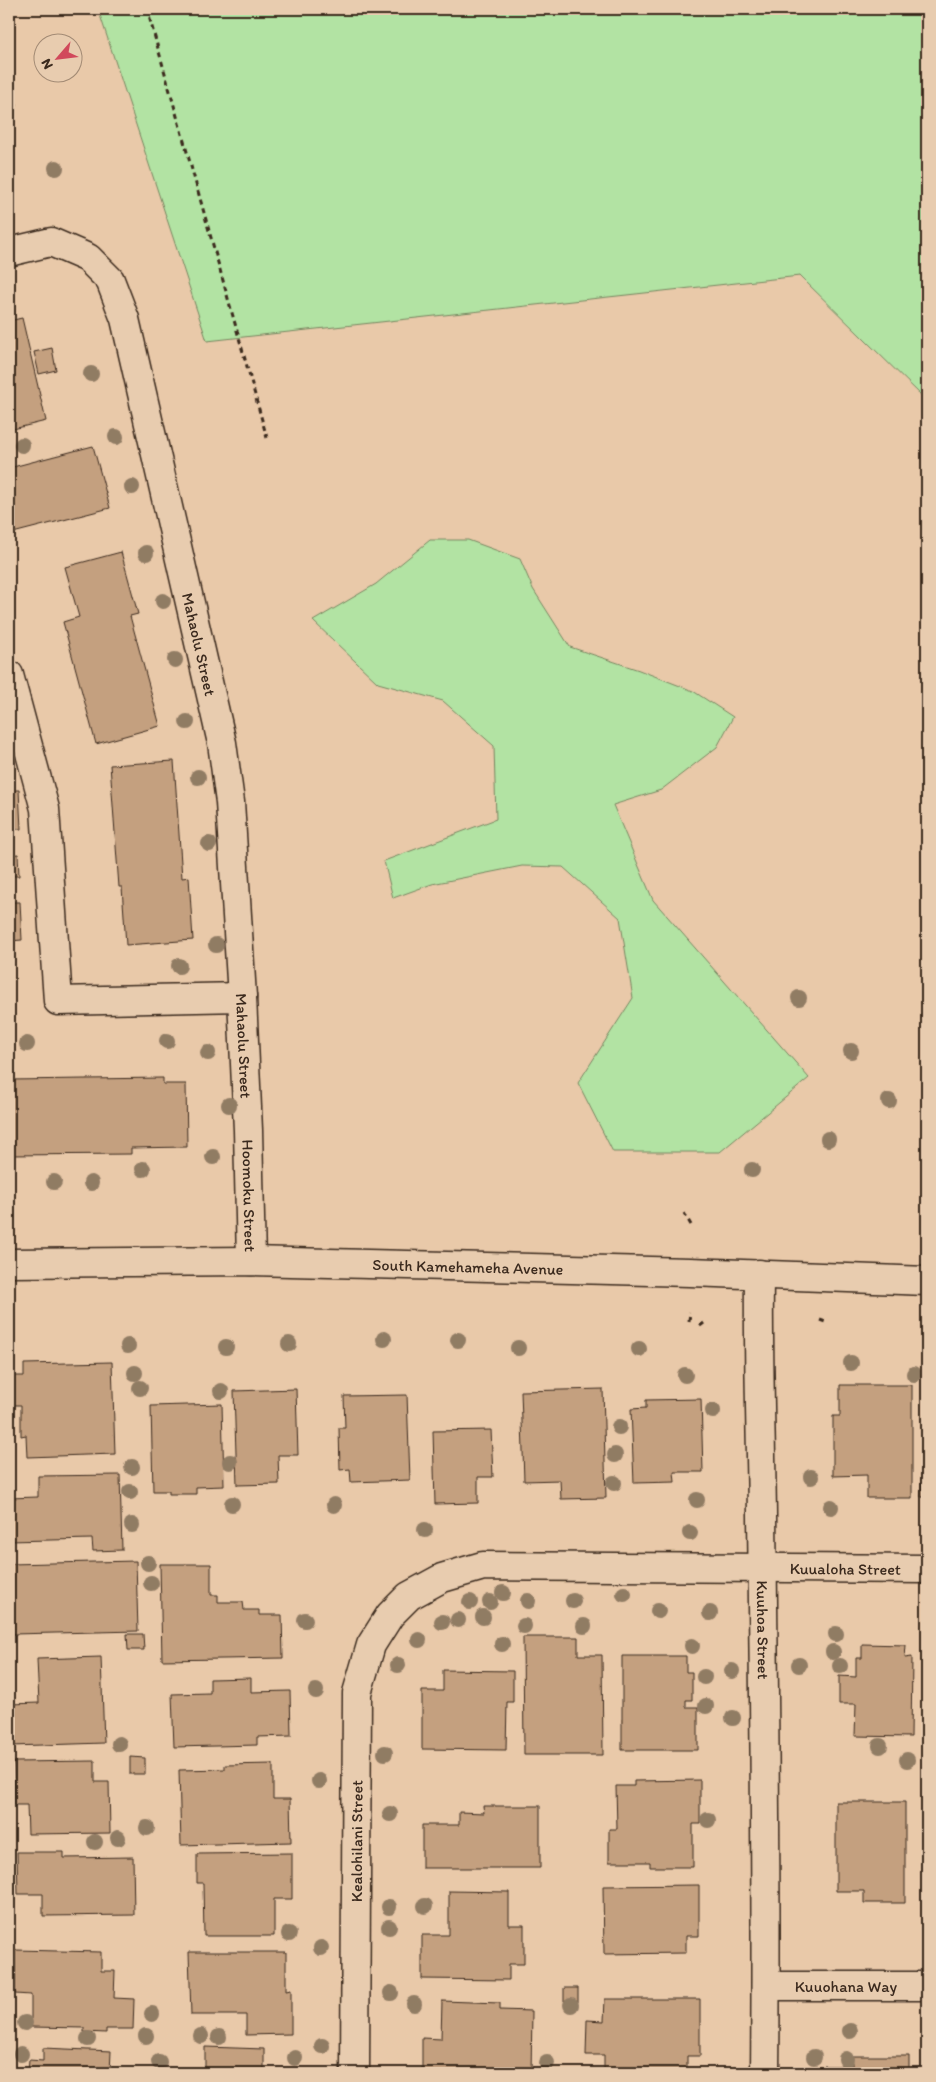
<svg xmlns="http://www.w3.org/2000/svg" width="936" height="2082" viewBox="0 0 936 2082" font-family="Itim,sans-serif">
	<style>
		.green { fill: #b2e3a3; stroke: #768660 }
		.building { fill: #c4a07f; stroke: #3b2a1e }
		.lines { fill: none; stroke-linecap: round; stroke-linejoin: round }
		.minor-casing { stroke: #3b2a1e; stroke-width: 31 }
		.path { stroke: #3b2a1e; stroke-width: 3; stroke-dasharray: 5 4; stroke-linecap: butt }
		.minor { stroke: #e8ccaf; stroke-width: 28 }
		.tree { fill: #907b64 }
		.labels { text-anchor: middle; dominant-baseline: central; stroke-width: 4; stroke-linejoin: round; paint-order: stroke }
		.street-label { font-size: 16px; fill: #3b2a1e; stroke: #e8ccaf }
	</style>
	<rect width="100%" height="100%" fill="#e9c9a9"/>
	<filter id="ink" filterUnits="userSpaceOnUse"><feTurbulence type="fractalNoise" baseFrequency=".02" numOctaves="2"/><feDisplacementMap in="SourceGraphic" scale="10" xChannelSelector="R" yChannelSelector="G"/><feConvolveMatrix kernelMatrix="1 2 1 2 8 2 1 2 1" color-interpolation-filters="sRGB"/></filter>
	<g filter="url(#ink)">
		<!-- green -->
		<g class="green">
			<path d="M98,9H927V401L800,276L207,341Z"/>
			<path d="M430,540H468L520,559L533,589L570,647L639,670L693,691L733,717L717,747L661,790L613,805L653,900L809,1078L720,1152H613L578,1083L633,998L620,918L563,867L522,866L432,884L393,898L384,861L496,819L494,746L443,701L378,683L313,621L376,584Z"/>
		</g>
		<!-- building -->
		<g class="building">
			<path d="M9,76L17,106L9,108Z"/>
			<path d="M22,318L46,421L9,430V321Z"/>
			<path d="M52,348L56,370L39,374L34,352Z"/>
			<path d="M93,446L110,508L9,534V468Z"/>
			<path d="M121,552L138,614L130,616L160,726L96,744L63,622L79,617L65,567Z"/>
			<path d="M174,761L182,878L189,877L193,940L126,945L122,887H119L110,765Z"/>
			<path d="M9,790H19L21,829H9Z"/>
			<path d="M18,854L19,876H9V855Z"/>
			<path d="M9,902H20L22,940L9,941Z"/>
			<path d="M163,1078V1084H186L187,1147L131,1148V1154L9,1155V1080Z"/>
			<path d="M112,1362L115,1454L27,1457L26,1435L21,1436V1405H12V1376H24V1364Z"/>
			<path d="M840,1385H912V1498H867V1475L833,1476V1416H840Z"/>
			<path d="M296,1389L298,1455H278L279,1484L237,1485L234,1391Z"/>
			<path d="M603,1389L606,1498L561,1499L560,1480L524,1481L521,1391Z"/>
			<path d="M407,1395L410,1480L351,1482L350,1469L340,1470L339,1428H345L344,1396Z"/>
			<path d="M701,1399L703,1472H674L675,1482L634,1483L631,1409L646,1408V1400Z"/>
			<path d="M925,1401L927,1402V1497H921Z"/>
			<path d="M222,1404L224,1486L196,1487V1494H169V1491H153L151,1406Z"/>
			<path d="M491,1430L493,1477H478V1503L435,1504L433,1431Z"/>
			<path d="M120,1475L122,1550L93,1551L92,1539L9,1541V1498L38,1497V1476Z"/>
			<path d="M136,1561L138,1631L13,1634L10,1564Z"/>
			<path d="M160,1564H211V1595H218V1602H243L244,1610H259V1615H282L283,1658L162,1660Z"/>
			<path d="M127,1634H143L144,1650H128Z"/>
			<path d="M523,1637H578V1655H602L603,1755H524Z"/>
			<path d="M862,1644L906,1645L905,1658L912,1657L911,1737L855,1736L856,1704H839V1676L856,1677V1658H862Z"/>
			<path d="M622,1656H686V1672H692V1700H686V1707H698V1750H622Z"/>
			<path d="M101,1657L104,1743L11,1746L10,1704L39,1703L37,1659Z"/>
			<path d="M443,1670L513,1671V1702H507L506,1750L422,1749V1691H443Z"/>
			<path d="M251,1678V1692L290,1691L291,1736L257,1737V1745L174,1747L172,1694L210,1693V1679Z"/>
			<path d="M130,1757L145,1758V1774H130Z"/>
			<path d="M95,1761V1782H109L110,1833L28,1834L27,1805H15L14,1762Z"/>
			<path d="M273,1764V1799H290L291,1842L181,1845L179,1770L225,1769V1765Z"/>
			<path d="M700,1780V1824H693V1867H650V1862H609V1829H617L616,1786H634V1781Z"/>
			<path d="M836,1802H905V1903H864V1891H836Z"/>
			<path d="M483,1806H540V1868H422V1825H459V1812L484,1813Z"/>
			<path d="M17,1852H64V1858L133,1857L134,1915L43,1916V1894H18Z"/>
			<path d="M292,1853V1899H274V1936H204L203,1883H197V1854Z"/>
			<path d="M699,1885V1936H686V1953L604,1954L603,1886Z"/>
			<path d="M449,1891L509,1892V1925H524V1964H509V1980L422,1979V1935H449Z"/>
			<path d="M15,1950L101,1952V1971H115L114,1998L134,1999L133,2029H106V2033L84,2032V2028L31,2027V1995L15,1994Z"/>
			<path d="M189,1952H286V1991L291,1990V2034L246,2035V2015H191Z"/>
			<path d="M564,1988H578V2002L564,2001Z"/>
			<path d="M605,1999H700V2056H687V2073H604V2055H586L587,2020L604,2021Z"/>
			<path d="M442,2001L500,2003V2010L532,2011L531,2073H422V2038L441,2039Z"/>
			<path d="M205,2047L264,2049V2073H205Z"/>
			<path d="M43,2048L111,2051L110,2073H28L29,2060L43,2061Z"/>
			<path d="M852,2056H909V2073H824V2066H852Z"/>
		</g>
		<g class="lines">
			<!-- minor casing -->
			<g class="minor-casing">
				<g id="minor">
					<path id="s1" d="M9,252L51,242L88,258L110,280L125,319L222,743L230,802L242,997L248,1130L251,1261"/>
					<path d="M9,675L45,809L58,1001L242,997"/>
					<path id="s2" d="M9,1263L251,1261L690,1272L927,1281"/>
					<path id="s3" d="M759,1274C758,1354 761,1434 762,1515C764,1701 767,1887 765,2073"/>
					<path id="s4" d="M766,1986H927"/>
					<path id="s5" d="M355,2073L357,1693L371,1645L390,1615L409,1596L442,1578L483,1566L927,1569"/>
				</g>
			</g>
			<!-- path -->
			<g class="path">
				<path d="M147,9L267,438"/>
				<path d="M684,1213L691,1225"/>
				<path d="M820,1320L828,1323"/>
				<path d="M689,1321L690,1312"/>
				<path d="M700,1326L707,1321"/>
			</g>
			<!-- minor -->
			<use href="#minor" class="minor"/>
		</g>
		<!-- trees -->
		<g class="tree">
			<circle cx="56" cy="168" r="8"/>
			<circle cx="91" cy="374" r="8"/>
			<circle cx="116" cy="437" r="8"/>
			<circle cx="22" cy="445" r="8"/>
			<circle cx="132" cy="487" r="8"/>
			<circle cx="146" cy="553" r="8"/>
			<circle cx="163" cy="601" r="8"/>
			<circle cx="175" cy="660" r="8"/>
			<circle cx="187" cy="722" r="8"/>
			<circle cx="198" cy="777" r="8"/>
			<circle cx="209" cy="844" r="8"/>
			<circle cx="216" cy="945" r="8"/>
			<circle cx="179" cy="966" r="8"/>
			<circle cx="799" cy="998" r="8"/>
			<circle cx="167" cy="1041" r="8"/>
			<circle cx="27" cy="1044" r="8"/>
			<circle cx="851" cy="1051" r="8"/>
			<circle cx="208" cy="1053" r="8"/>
			<circle cx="889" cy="1101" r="8"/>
			<circle cx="229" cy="1105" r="8"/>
			<circle cx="828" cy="1139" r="8"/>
			<circle cx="213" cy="1157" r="8"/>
			<circle cx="143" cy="1169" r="8"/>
			<circle cx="752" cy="1170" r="8"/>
			<circle cx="54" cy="1182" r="8"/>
			<circle cx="91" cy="1183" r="8"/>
			<circle cx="384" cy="1339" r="8"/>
			<circle cx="458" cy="1340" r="8"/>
			<circle cx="289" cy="1344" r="8"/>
			<circle cx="128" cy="1346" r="8"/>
			<circle cx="226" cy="1347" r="8"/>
			<circle cx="518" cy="1348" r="8"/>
			<circle cx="639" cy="1349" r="8"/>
			<circle cx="851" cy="1363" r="8"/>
			<circle cx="135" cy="1373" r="8"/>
			<circle cx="914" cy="1374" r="8"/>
			<circle cx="685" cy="1375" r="8"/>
			<circle cx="140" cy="1388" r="8"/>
			<circle cx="221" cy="1391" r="8"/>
			<circle cx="713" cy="1411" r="8"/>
			<circle cx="619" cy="1427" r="8"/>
			<circle cx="615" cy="1455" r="8"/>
			<circle cx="230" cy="1462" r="8"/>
			<circle cx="132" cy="1467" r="8"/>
			<circle cx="811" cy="1477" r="8"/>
			<circle cx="614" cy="1483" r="8"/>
			<circle cx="130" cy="1492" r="8"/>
			<circle cx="697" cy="1500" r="8"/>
			<circle cx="232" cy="1504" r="8"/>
			<circle cx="334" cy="1505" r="8"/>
			<circle cx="831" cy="1507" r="8"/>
			<circle cx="132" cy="1525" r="8"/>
			<circle cx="425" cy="1530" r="8"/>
			<circle cx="690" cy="1533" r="8"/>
			<circle cx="148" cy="1563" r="8"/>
			<circle cx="151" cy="1583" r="8"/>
			<circle cx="503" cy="1593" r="8"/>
			<circle cx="624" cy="1594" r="8"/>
			<circle cx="528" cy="1601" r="8"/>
			<circle cx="573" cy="1601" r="8"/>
			<circle cx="470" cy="1602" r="8"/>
			<circle cx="490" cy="1602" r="8"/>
			<circle cx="658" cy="1611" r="8"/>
			<circle cx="710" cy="1613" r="8"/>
			<circle cx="483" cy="1617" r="8"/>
			<circle cx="305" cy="1620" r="8"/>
			<circle cx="458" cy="1620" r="8"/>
			<circle cx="442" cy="1622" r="8"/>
			<circle cx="524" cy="1626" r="8"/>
			<circle cx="584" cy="1626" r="8"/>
			<circle cx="836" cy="1634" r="8"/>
			<circle cx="419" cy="1640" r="8"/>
			<circle cx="502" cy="1644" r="8"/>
			<circle cx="692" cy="1646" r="8"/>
			<circle cx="833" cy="1652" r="8"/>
			<circle cx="398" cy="1665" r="8"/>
			<circle cx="799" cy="1665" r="8"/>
			<circle cx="840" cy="1666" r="8"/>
			<circle cx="732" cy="1671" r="8"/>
			<circle cx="704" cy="1677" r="8"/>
			<circle cx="316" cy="1691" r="8"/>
			<circle cx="706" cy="1706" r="8"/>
			<circle cx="733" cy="1718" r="8"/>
			<circle cx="119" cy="1744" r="8"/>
			<circle cx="880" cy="1746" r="8"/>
			<circle cx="385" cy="1753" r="8"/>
			<circle cx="907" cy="1760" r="8"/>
			<circle cx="319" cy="1781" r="8"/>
			<circle cx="390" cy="1814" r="8"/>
			<circle cx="708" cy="1820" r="8"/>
			<circle cx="147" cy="1828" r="8"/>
			<circle cx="118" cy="1838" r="8"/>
			<circle cx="95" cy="1842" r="8"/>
			<circle cx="425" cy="1906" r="8"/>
			<circle cx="389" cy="1907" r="8"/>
			<circle cx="389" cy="1927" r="8"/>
			<circle cx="289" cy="1934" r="8"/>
			<circle cx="321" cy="1948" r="8"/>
			<circle cx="391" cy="1993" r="8"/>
			<circle cx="414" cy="2004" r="8"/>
			<circle cx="571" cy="2005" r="8"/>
			<circle cx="152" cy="2014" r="8"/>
			<circle cx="25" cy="2023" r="8"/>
			<circle cx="850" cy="2031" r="8"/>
			<circle cx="146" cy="2036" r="8"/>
			<circle cx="201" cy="2036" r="8"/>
			<circle cx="219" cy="2037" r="8"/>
			<circle cx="88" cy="2039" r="8"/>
			<circle cx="322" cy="2046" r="8"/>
			<circle cx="21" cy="2054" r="8"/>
			<circle cx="814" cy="2057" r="8"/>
			<circle cx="295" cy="2058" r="8"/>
			<circle cx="846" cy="2059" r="8"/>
			<circle cx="159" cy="2062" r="8"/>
			<circle cx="547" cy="2063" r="8"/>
		</g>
	</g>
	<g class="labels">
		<!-- street labels -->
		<g class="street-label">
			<text stroke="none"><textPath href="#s1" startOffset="490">Mahaolu Street</textPath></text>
			<text stroke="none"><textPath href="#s1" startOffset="895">Mahaolu Street</textPath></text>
			<text stroke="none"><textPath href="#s1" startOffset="1045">Hoomoku Street</textPath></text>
			<text stroke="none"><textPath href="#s2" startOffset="459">South Kamehameha Avenue</textPath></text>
			<text stroke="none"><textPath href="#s5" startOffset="935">Kuualoha Street</textPath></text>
			<text stroke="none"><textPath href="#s3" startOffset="356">Kuuhoa Street</textPath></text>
			<text stroke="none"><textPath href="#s5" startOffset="232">Kealohilani Street</textPath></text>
			<text stroke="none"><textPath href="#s4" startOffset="80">Kuuohana Way</textPath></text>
		</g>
	</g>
	<!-- margin -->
	<rect width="936" height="2082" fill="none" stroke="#e8ccaf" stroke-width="30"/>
	<rect x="15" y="15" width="906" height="2052" fill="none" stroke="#3b2a1e" stroke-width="2" filter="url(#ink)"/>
	<!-- north arrow -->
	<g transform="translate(58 58) rotate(242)"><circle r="24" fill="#e8ccaf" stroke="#a38b75"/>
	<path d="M0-4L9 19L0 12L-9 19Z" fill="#d1495b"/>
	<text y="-8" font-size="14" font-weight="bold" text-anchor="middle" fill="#3b2a1e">N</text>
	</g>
</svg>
